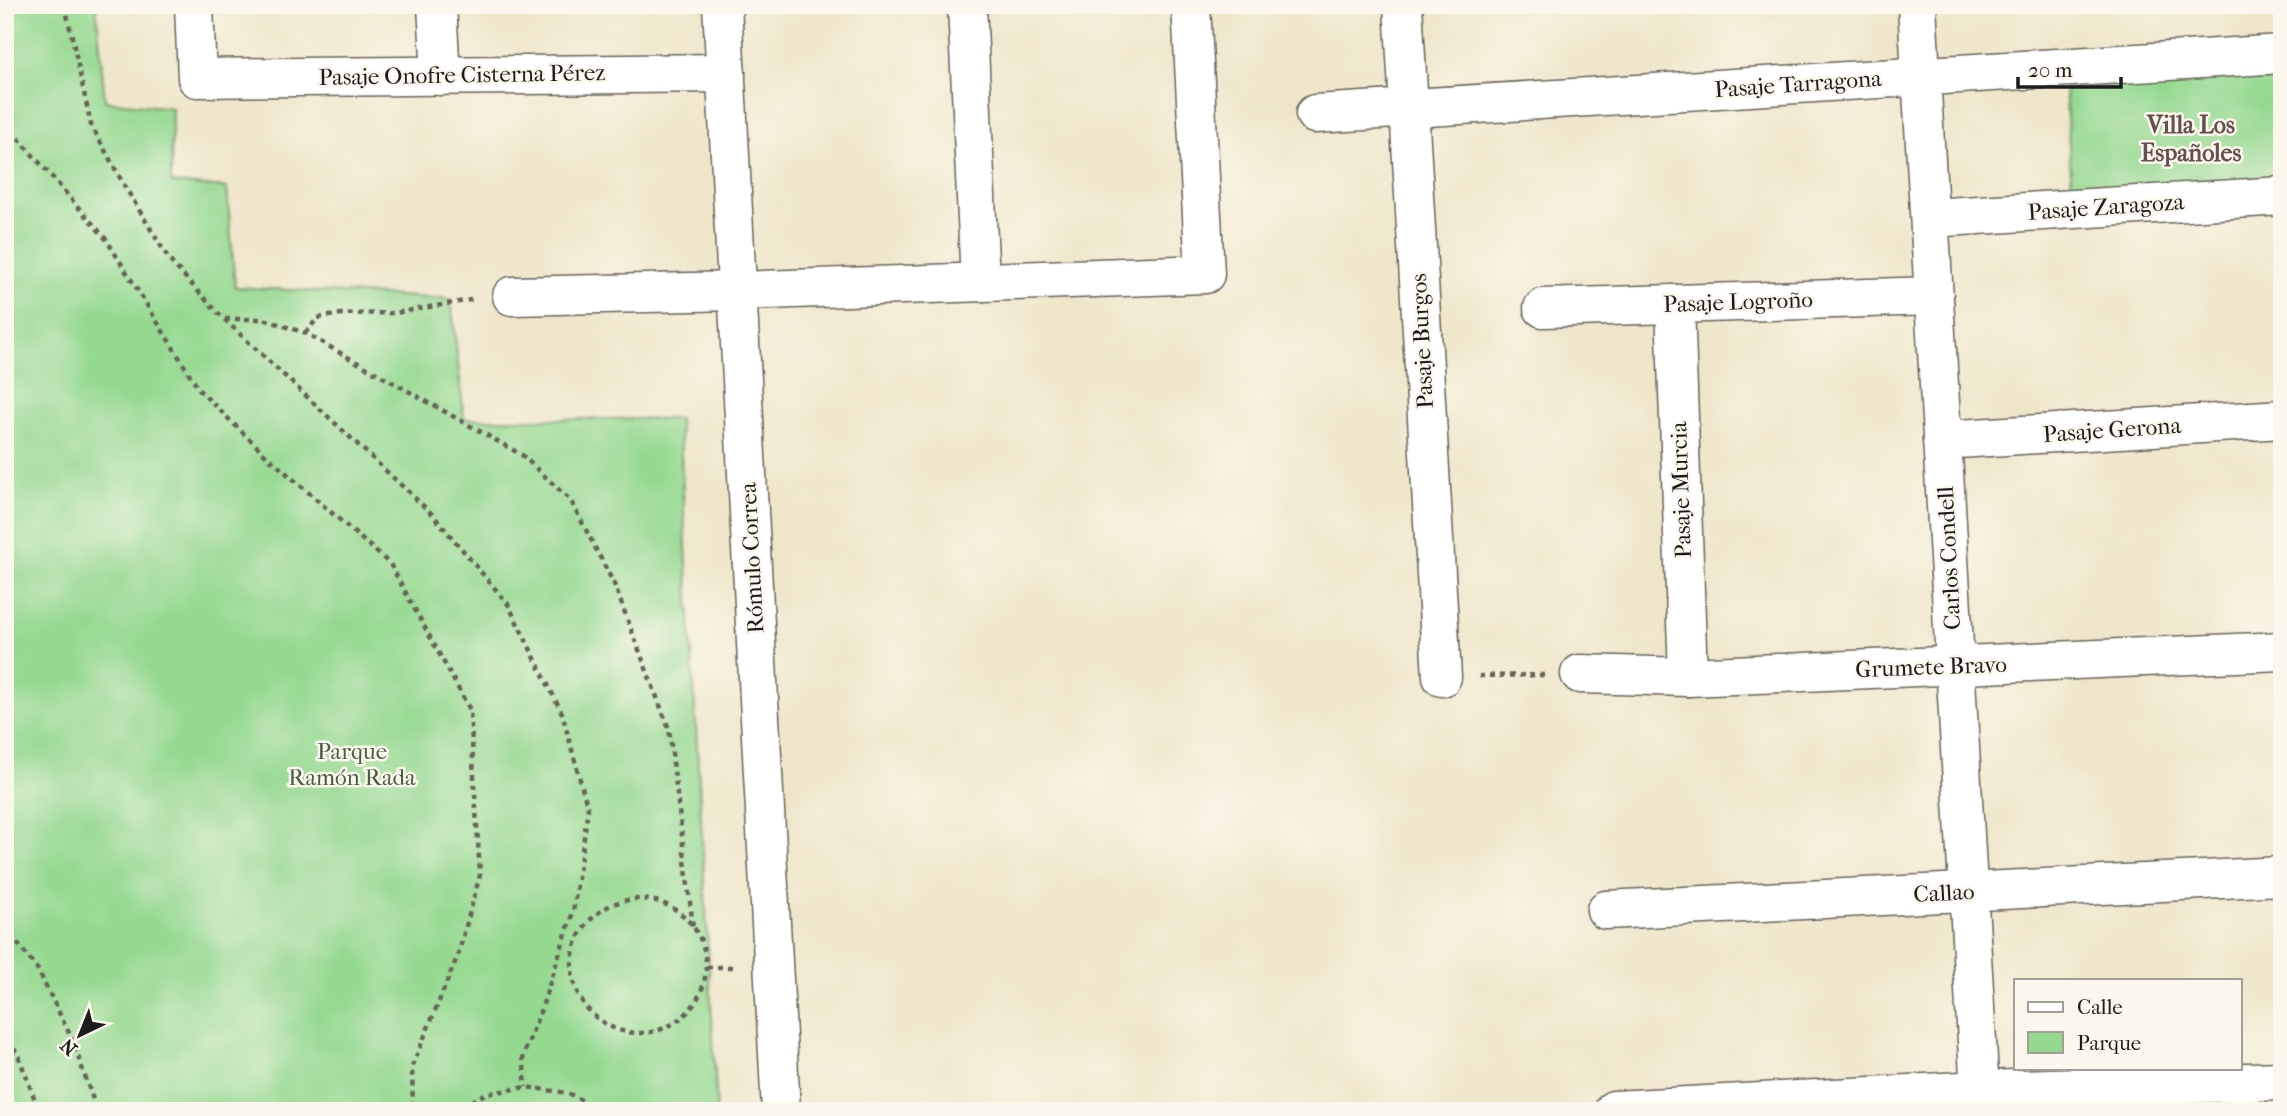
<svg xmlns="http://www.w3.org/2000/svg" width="2287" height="1116" viewBox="0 0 2287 1116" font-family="'IM FELL French Canon',serif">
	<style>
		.green { fill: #95d991; stroke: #587a56; stroke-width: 2 }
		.water { fill: #5fb3db; stroke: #3e687c; stroke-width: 2 }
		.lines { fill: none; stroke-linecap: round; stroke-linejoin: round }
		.street-casing { stroke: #666359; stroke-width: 41 }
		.secondary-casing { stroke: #666359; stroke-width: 41 }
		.path { stroke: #666359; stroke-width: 4.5; stroke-dasharray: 5 5; stroke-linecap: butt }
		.street { stroke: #fff; stroke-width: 38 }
		.secondary { stroke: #fff; stroke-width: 38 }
		.labels { text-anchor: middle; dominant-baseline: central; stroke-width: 5; stroke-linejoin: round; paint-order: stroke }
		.street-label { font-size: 23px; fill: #1c1c1c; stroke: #fbf7ec }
		.park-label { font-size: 23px; fill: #465e45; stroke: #fbf7ec }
		.neighbourhood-label { font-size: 24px; font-weight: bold; fill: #66504f; stroke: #fbf7ec }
	</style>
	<rect width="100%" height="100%" fill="#fbf7ec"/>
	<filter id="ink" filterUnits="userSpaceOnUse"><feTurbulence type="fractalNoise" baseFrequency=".0143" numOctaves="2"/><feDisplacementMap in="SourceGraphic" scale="14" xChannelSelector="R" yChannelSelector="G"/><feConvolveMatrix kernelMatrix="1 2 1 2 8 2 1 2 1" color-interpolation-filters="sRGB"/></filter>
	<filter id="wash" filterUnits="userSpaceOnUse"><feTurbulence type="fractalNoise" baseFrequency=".00686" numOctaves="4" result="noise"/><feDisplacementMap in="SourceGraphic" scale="28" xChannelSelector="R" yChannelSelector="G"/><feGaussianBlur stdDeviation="1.57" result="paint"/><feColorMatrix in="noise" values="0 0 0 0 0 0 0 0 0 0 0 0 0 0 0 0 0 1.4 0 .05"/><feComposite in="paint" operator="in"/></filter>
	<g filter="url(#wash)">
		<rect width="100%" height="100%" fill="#efe6ca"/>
		<!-- green -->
		<g class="green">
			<path d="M5,5H96L105,101L172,108L171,183L227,188L235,287L451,299L464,419H679L717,1111H5Z"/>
			<path d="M2282,72V185L2073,201L2065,89L2253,76V73Z"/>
		</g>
		<!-- water -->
		<path class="water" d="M526,1104L562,1111H490Z"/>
	</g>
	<g filter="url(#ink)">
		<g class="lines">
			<!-- street casing -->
			<g class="street-casing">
				<g id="street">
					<path d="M194,5L197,78L726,73"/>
					<path d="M437,5L441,76"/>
					<path d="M967,5L980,282"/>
					<path d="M1403,5L1442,677"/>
					<path d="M1315,114L2282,54"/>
					<path d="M1930,218L2282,196"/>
					<path d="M512,296L737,291L1205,274L1191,5"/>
					<path d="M1675,304L1688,677"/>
					<path d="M1543,308L1934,296"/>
					<path d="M1942,440L2282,419"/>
					<path d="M1580,674L1688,677L2282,651"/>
					<path d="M1606,910L2282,876"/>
					<path d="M1614,1110L1980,1090L2282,1081"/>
				</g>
			</g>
			<!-- secondary casing -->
			<g class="secondary-casing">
				<g id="secondary">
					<path d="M722,5L781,1111"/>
					<path d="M1917,5L1981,1111"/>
				</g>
			</g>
			<!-- path -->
			<g class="path">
				<path d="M65,5L91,125L124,185L170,261L224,319L433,515L508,604L562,713L588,809L573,912L543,1004L523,1056L526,1087"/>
				<path d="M5,123L106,239L200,391L268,457L390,564L470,710L480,875L458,955L412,1067L413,1111"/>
				<path d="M225,319H264L305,333L522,455L571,501L614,584L669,729L693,926"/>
				<path d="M305,333L318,318L341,314L395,313L476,299"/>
				<path d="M1479,676L1544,675"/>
				<circle cx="639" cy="966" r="67"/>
				<path d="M5,927L38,970L72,1039L97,1111"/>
				<path d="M707,967H737"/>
				<path d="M5,1042L17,1052L39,1111"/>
				<path d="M454,1111L485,1094L526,1087L568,1093L601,1111"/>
			</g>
			<!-- street -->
			<use href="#street" class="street"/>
			<!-- secondary -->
			<use href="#secondary" class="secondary"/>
		</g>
	</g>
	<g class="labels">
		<!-- street labels -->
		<g class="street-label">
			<text transform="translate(462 75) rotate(-1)">Pasaje Onofre Cisterna Pérez</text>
			<text transform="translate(1798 84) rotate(-4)">Pasaje Tarragona</text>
			<text transform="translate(2106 207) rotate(-4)">Pasaje Zaragoza</text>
			<text transform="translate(1738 302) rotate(-2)">Pasaje Logroño</text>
			<text transform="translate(1422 341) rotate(-93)">Pasaje Burgos</text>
			<text transform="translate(2112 430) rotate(-4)">Pasaje Gerona</text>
			<text transform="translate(1681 490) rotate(-92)">Pasaje Murcia</text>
			<text transform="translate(752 558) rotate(-93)">Rómulo Correa</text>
			<text transform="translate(1949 558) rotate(-93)">Carlos Condell</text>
			<text transform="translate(1931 667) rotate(-2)">Grumete Bravo</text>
			<text transform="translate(1944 893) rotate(-3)">Callao</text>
		</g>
		<!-- park labels -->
		<g class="park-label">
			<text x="352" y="751">Parque<tspan x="352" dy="26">Ramón Rada</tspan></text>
		</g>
		<!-- neighbourhood labels -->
		<g class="neighbourhood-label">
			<text x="2191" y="125">Villa Los<tspan x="2191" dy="28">Españoles</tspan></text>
		</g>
	</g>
	<!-- margin -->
	<rect width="2287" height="1116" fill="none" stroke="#fbf7ec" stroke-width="28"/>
	<!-- legend -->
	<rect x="2014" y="979" width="228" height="91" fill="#fbf7ec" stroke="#a29f99" stroke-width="2"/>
	<rect x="2028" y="1002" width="35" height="10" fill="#ffffff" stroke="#a29f99" stroke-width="2"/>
	<text x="2077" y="1014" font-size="21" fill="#1c1c1c">Calle</text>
	<rect x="2028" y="1032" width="35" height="21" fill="#95d991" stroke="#a29f99" stroke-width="2"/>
	<text x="2077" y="1050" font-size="21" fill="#1c1c1c">Parque</text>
	<!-- north arrow -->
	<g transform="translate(80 1035) rotate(223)" stroke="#fbf7ec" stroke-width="5" paint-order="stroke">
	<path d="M0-5L12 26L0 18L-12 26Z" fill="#1c1c1c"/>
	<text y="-10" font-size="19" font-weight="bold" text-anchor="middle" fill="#1c1c1c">N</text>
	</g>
	<!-- scale -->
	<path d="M2018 77v10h103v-10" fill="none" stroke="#1c1c1c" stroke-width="3.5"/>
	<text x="2028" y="77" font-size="21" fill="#1c1c1c" stroke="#fbf7ec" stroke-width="5" paint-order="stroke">20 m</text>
</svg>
